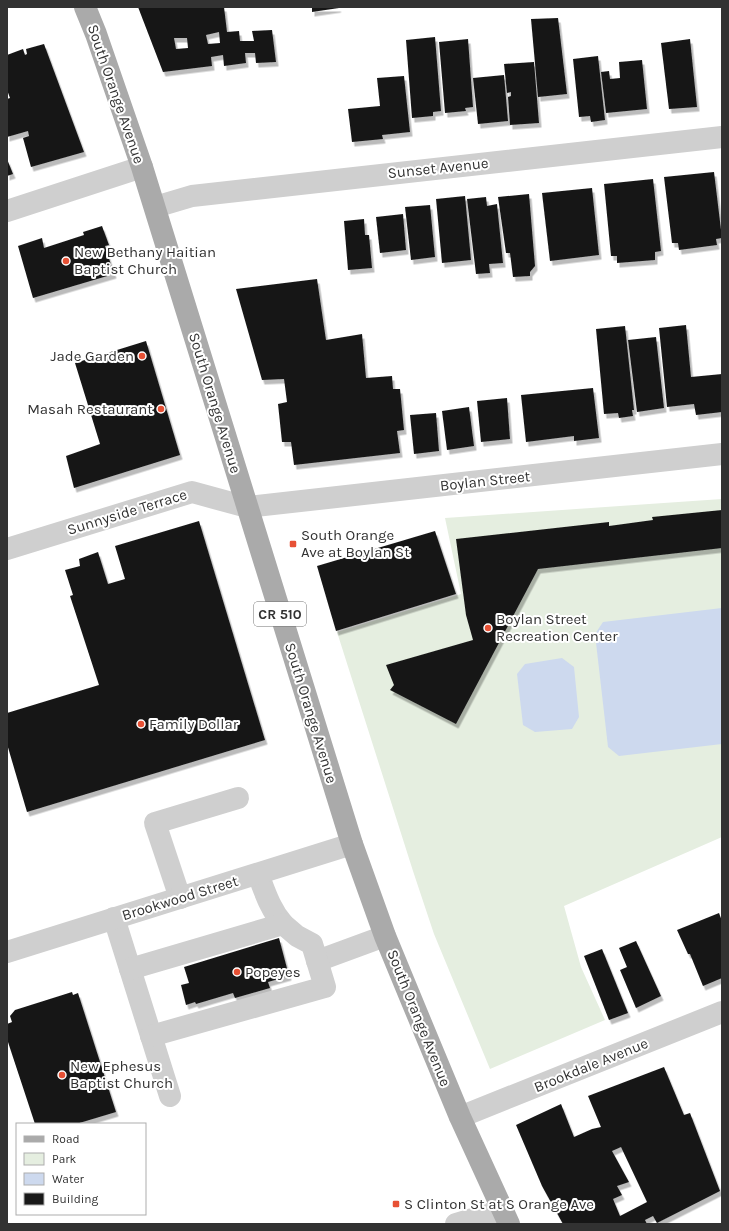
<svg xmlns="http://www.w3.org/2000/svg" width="729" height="1231" viewBox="0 0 729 1231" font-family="Karla,sans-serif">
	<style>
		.green { fill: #e5eee0 }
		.water { fill: #cdd9ee }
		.building { fill: #191919; fill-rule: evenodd; filter: url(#shadow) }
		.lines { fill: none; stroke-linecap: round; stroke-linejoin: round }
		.minor { stroke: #cfcfcf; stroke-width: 22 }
		.major { stroke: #aaa; stroke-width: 22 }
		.poi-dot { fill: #e75135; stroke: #fff; stroke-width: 1.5 }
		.labels { text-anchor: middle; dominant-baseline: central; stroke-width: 4; stroke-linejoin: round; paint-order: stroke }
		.shield { fill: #fff; stroke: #707070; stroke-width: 1 }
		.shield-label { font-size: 14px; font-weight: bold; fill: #323232 }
		.street-label { font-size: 15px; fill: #323232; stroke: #fff }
		.poi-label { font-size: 15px; fill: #323232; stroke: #fff; text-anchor: start }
	</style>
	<defs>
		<filter id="shadow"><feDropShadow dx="2.5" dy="4.5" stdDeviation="0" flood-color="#0004"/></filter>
	</defs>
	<rect width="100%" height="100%" fill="#fff"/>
	<!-- green -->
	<path class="green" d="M722,499V837L564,906L581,967L605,1020L490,1069L434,934L413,871L337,632L461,594L445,518Z"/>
	<!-- water -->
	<g class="water">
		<path d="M722,608V744L619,756L608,747L595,634L603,622Z"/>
		<path d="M562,658L574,667L579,717L572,729L535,732L523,725L517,674L525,664Z"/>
	</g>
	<!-- building -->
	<g class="building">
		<path d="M138,7H224L227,32L239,31L240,41H254L252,31L272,30L276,62L256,63L255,53H245L246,63L224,66L223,55L211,57L212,66L163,72ZM219,32L220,43L208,44L206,35ZM174,38H187L188,48L176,49Z"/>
		<path d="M312,7H338L339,8L312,12Z"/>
		<path d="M558,18L567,94L538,97L531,19Z"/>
		<path d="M435,37L441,111L433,112V116L412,118L406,40Z"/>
		<path d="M468,39L473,107L465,108L466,111L445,113L439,42Z"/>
		<path d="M690,39L697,107L669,109L661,43Z"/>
		<path d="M44,44L84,152L31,167L23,138L29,136L28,131L7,137V99L10,98L7,90V55L23,49L25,55L27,54L26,49Z"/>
		<path d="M598,56L605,120L591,122L590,116L579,117L573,59Z"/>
		<path d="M642,60L647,109L606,113L601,72L609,71L610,79L620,78L619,62Z"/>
		<path d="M534,62L539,123L510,125L508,97L511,96V92L507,93L504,64Z"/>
		<path d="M504,75L508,121L478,124L473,78Z"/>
		<path d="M404,76L410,132L382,135L383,139L352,142L348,109L380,106L377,78Z"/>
		<path d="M7,159L13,174L7,176Z"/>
		<path d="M714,172L722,238L716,239L717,245L679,250L678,243H672L664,177Z"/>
		<path d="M653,179L661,251L655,252V260L617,263V256H611L604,184Z"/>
		<path d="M592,188L599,255L550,261L542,193Z"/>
		<path d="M529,194L535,266L530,272V276L513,277L510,253H506L498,197Z"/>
		<path d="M465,196L471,260L442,263L436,199Z"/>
		<path d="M486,197L487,206L497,204L503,263L489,264L490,273L476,274L467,199Z"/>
		<path d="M430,205L435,257L411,260L405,207Z"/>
		<path d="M403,214L406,250L380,253L376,217Z"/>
		<path d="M364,219L365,235H369L372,268L348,270L344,221Z"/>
		<path d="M102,226L109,245L105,246L114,274L33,298L18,246L42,238L44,248L84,235L83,232Z"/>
		<path d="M317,279L326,340L362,334L366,378L392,376L393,389H400L404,430L397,431L400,453L294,465L291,442H282L278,404L287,402L284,379L262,380L236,289Z"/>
		<path d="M686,325L691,377L722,374V412L696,415L694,404L667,407L659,328Z"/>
		<path d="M625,326L634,410H632L633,416L619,418L618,413L604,414L596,329Z"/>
		<path d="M656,337L664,408L637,412L628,340Z"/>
		<path d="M146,341L180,455L74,488L66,456L100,444L75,363Z"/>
		<path d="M593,388L599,438L574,441V436L526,442L521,395Z"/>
		<path d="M507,398L510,439L481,442L477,401Z"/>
		<path d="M469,407L474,446L447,450L442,411Z"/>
		<path d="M436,413L439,451L414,454L410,415Z"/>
		<path d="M722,510V548L538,569L456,724L390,690L394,685L386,665L473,640L466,615L456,539L609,522V526L653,520L652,517Z"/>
		<path d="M199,521L265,740L27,812L7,744V713L99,685L70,596L73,595L65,570L80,566L79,559L98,552L108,584L125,579L115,546Z"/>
		<path d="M435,531L456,594L336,631L317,566Z"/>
		<path d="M719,913L722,921V978L703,986L690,954H688L677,930Z"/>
		<path d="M279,938L289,976L268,982L270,988L235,998L233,993L196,1004L195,1002L186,1005L181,985L189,983L184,967Z"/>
		<path d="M636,941L661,996L636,1008L620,970L627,967L619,948Z"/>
		<path d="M602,949L628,1013L609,1020L584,956Z"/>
		<path d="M72,992L73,995L78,993L116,1112L76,1124H35L7,1039V1024L12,1022L10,1016L15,1010Z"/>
		<path d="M664,1067L684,1115L690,1113L720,1191L657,1223L653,1216L645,1220L647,1224H563L542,1186L516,1125L561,1104L574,1137L592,1129L601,1127L588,1096ZM621,1147L647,1202L620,1216L613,1199L622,1195L617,1186L629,1182L612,1151Z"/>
	</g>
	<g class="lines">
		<!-- minor -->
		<g class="minor">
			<path d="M155,207L192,196L722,137"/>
			<path d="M7,211L142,167"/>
			<path d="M7,549L192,492L247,507L722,454"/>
			<path d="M258,874C265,892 270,909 283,924"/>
			<path d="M180,898L155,823L238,798"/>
			<path d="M114,918L170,1096"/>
			<path d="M7,952L352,844"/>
			<path d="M317,961L385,936"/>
			<path d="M130,969L283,924L297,936L312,944L325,987L151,1036"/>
			<path d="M460,1117L722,1012"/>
			<path d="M456,1224L502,1210"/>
		</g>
		<!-- major -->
		<path class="major" d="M85,7L96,34L142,167L352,844L385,936L411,999L460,1117L509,1224"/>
	</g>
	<!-- markers -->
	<g class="poi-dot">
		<circle cx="66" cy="261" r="4"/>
		<circle cx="142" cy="356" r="4"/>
		<circle cx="161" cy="409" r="4"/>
		<rect x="289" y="540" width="8" height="8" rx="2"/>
		<circle cx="488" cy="628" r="4"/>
		<circle cx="141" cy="724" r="4"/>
		<circle cx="237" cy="972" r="4"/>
		<circle cx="62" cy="1075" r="4"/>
		<rect x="392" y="1200" width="8" height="8" rx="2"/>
	</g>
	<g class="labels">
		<!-- shield labels -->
		<rect class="shield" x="254" y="602" width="52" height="24" rx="3"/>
		<g class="shield-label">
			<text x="280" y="614">CR 510</text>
		</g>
		<!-- street labels -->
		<g class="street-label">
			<text transform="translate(116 94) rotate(71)">South Orange Avenue</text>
			<text transform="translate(438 168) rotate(-6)">Sunset Avenue</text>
			<text transform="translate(215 403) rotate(73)">South Orange Avenue</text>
			<text transform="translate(485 481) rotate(-6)">Boylan Street</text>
			<text transform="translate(127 512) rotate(-17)">Sunnyside Terrace</text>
			<text transform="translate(311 713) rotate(73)">South Orange Avenue</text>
			<text transform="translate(180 898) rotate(-17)">Brookwood Street</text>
			<text transform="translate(419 1018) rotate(68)">South Orange Avenue</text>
			<text transform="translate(591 1065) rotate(-22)">Brookdale Avenue</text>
		</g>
		<!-- poi labels -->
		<g class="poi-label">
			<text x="74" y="252">New Bethany Haitian<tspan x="74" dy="17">Baptist Church</tspan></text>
			<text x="134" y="356" text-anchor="end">Jade Garden</text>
			<text x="153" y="409" text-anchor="end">Masah Restaurant</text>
			<text x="301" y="535">South Orange<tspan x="301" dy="17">Ave at Boylan St</tspan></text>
			<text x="496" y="619">Boylan Street<tspan x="496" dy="17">Recreation Center</tspan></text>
			<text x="149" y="724">Family Dollar</text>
			<text x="245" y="972">Popeyes</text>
			<text x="70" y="1066">New Ephesus<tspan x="70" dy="17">Baptist Church</tspan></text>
			<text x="404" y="1204">S Clinton St at S Orange Ave</text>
		</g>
	</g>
	<!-- border -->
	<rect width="729" height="1231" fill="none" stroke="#323232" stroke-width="16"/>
	<!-- legend -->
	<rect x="16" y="1123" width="130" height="92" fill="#ffffff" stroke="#adadad"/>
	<rect x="24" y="1136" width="20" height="6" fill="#aaaaaa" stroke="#adadad"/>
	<text x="52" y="1143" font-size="12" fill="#323232">Road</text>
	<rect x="24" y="1153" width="20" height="12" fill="#e5eee0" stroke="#adadad"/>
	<text x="52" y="1163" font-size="12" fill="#323232">Park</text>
	<rect x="24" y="1173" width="20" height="12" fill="#cdd9ee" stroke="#adadad"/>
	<text x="52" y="1183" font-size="12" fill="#323232">Water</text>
	<rect x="24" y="1193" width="20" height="12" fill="#191919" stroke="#adadad"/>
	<text x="52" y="1203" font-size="12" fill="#323232">Building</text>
</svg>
